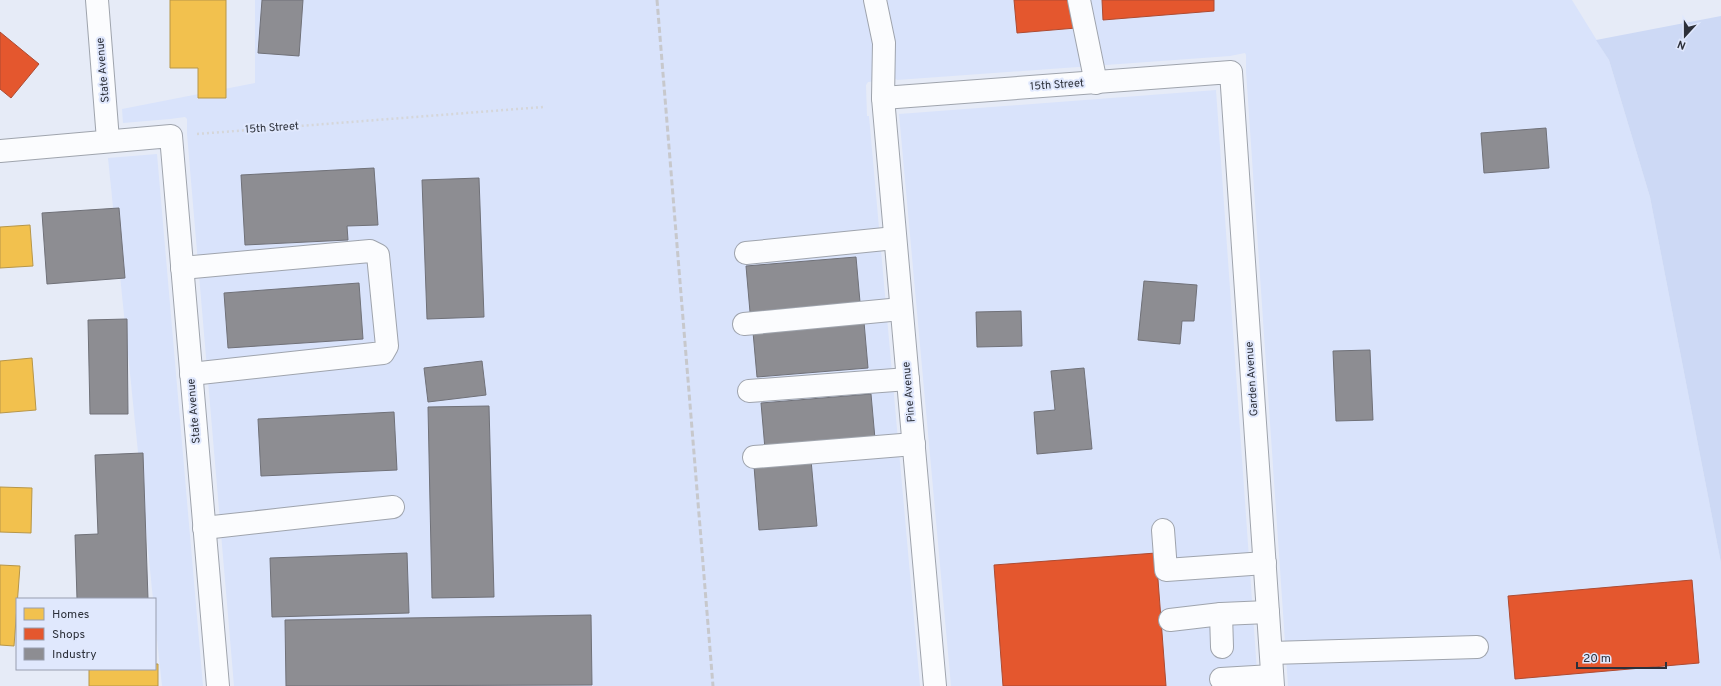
<svg xmlns="http://www.w3.org/2000/svg" width="1721" height="686" viewBox="0 0 1721 686" font-family="Overpass,sans-serif">
	<style>
		.built { fill: #d9e3fb }
		.green { fill: #cdd9f5 }
		.homes { fill: #f2c14e; stroke: #b79648 }
		.shops { fill: #e4572e; stroke: #ad4b32 }
		.industry { fill: #8d8d92; stroke: #707178 }
		.lines { fill: none; stroke-linecap: round; stroke-linejoin: round }
		.minor-casing { stroke: #9fa4ad; stroke-width: 24 }
		.path { stroke: #d5d6d9; stroke-width: 2.5; stroke-dasharray: 2 3; stroke-linecap: butt }
		.minor { stroke: #fbfcfe; stroke-width: 22 }
		.rail { stroke: #c7c8cc; stroke-width: 3; stroke-dasharray: 6 3; stroke-linecap: butt }
		.labels { text-anchor: middle; dominant-baseline: central; stroke-width: 4; stroke-linejoin: round; paint-order: stroke }
		.street-label { font-size: 11px; fill: #2c303a; stroke: #e0e8fd }
	</style>
	<rect width="100%" height="100%" fill="#e6ebf7"/>
	<!-- built -->
	<g class="built">
		<path d="M255,0H1572L1609,60L1650,197L1721,563V686H1288L1246,71V55L1245,53L1230,56L897,80L896,79L868,82L866,85L867,116H869L920,686H234L187,134V119L185,117L170,119L123,123L122,109L255,83Z"/>
		<path d="M1216,90L1258,686H951L899,114Z"/>
		<path d="M157,154L203,686H162L155,621V599H153L108,158Z"/>
	</g>
	<!-- green -->
	<path class="green" d="M1721,16V563L1650,197L1609,60L1596,40Z"/>
	<!-- homes -->
	<g class="homes">
		<path d="M170,0H226V98H198V68H170Z"/>
		<path d="M30,225L33,266L0,268V227Z"/>
		<path d="M32,358L36,410L0,413V361Z"/>
		<path d="M0,487L32,488L31,533L0,532Z"/>
		<path d="M0,565L20,566L14,646L0,645Z"/>
		<path d="M155,664H158V686H89V669H155Z"/>
	</g>
	<!-- shops -->
	<g class="shops">
		<path d="M1014,0H1074L1076,28L1017,33Z"/>
		<path d="M1102,0H1214V11L1103,20Z"/>
		<path d="M0,32L39,64L11,98L0,89Z"/>
		<path d="M1156,553L1166,686H1003L994,565Z"/>
		<path d="M1692,580L1699,663L1515,679L1508,596Z"/>
	</g>
	<!-- industry -->
	<g class="industry">
		<path d="M262,0H303L299,56L258,53Z"/>
		<path d="M1546,128L1549,168L1484,173L1481,133Z"/>
		<path d="M374,168L378,225L347,226L348,240L245,245L241,175Z"/>
		<path d="M479,178L484,317L427,319L422,180Z"/>
		<path d="M119,208L125,278L47,284L42,213Z"/>
		<path d="M856,257L860,302L750,312L746,266Z"/>
		<path d="M1144,281L1197,285L1194,321H1182L1180,344L1138,340Z"/>
		<path d="M359,283L363,339L228,348L224,293Z"/>
		<path d="M1021,311L1022,346L977,347L976,312Z"/>
		<path d="M127,319L128,414H90L88,320Z"/>
		<path d="M864,322L868,368L757,377L753,332Z"/>
		<path d="M1370,350L1373,420L1336,421L1333,351Z"/>
		<path d="M482,361L486,395L428,402L424,368Z"/>
		<path d="M1084,368L1092,449L1037,454L1034,412L1055,410L1051,371Z"/>
		<path d="M871,394L875,439L765,449L761,403Z"/>
		<path d="M489,406L494,597L432,598L428,407Z"/>
		<path d="M394,412L397,470L261,476L258,419Z"/>
		<path d="M143,453L148,599H77L75,535L98,534L95,455Z"/>
		<path d="M811,460L817,526L759,530L754,466Z"/>
		<path d="M407,553L409,613L272,617L270,558Z"/>
		<path d="M591,615L592,685L286,686L285,620Z"/>
	</g>
	<g class="lines">
		<!-- minor casing -->
		<g class="minor-casing">
			<g id="minor">
				<path d="M97,0L108,140"/>
				<path d="M875,0L884,43L883,98L935,686"/>
				<path d="M1079,0L1096,83"/>
				<path d="M883,98L1231,72L1273,686"/>
				<path d="M0,151L171,136L218,686"/>
				<path d="M746,253L895,238"/>
				<path d="M182,268L370,251L378,255L387,346L383,353L191,374"/>
				<path d="M744,324L901,309"/>
				<path d="M749,391L908,379"/>
				<path d="M754,457L914,444"/>
				<path d="M204,528L393,507"/>
				<path d="M1163,530L1166,570L1265,563"/>
				<path d="M1221,614L1222,647"/>
				<path d="M1170,620L1221,614L1268,612"/>
				<path d="M1271,653L1477,647"/>
				<path d="M1221,679L1272,676"/>
			</g>
		</g>
		<!-- path -->
		<path class="path" d="M197,134L543,107"/>
		<!-- minor -->
		<use href="#minor" class="minor"/>
		<!-- rail -->
		<path class="rail" d="M657,0L713,686"/>
	</g>
	<g class="labels">
		<!-- street labels -->
		<g class="street-label">
			<text transform="translate(103 70) rotate(-95)">State Avenue</text>
			<text transform="translate(1057 85) rotate(-4)">15th Street</text>
			<text transform="translate(272 128) rotate(-4)">15th Street</text>
			<text transform="translate(1252 379) rotate(-94)">Garden Avenue</text>
			<text transform="translate(909 392) rotate(-95)">Pine Avenue</text>
			<text transform="translate(194 411) rotate(-95)">State Avenue</text>
		</g>
	</g>
	<!-- legend -->
	<rect x="16" y="598" width="140" height="72" fill="#e0e8fd" stroke="#989eaf"/>
	<rect x="24" y="608" width="20" height="12" fill="#f2c14e" stroke="#989eaf"/>
	<text x="52" y="618" font-size="12" fill="#2c303a">Homes</text>
	<rect x="24" y="628" width="20" height="12" fill="#e4572e" stroke="#989eaf"/>
	<text x="52" y="638" font-size="12" fill="#2c303a">Shops</text>
	<rect x="24" y="648" width="20" height="12" fill="#8d8d92" stroke="#989eaf"/>
	<text x="52" y="658" font-size="12" fill="#2c303a">Industry</text>
	<!-- north arrow -->
	<g transform="translate(1685 36) rotate(201)" stroke="#e0e8fd" stroke-width="3" paint-order="stroke">
	<path d="M0-3L7 15L0 10L-7 15Z" fill="#2c303a"/>
	<text y="-6" font-size="11" font-weight="bold" text-anchor="middle" fill="#2c303a">N</text>
	</g>
	<!-- scale -->
	<path d="M1577 662v6h89v-6" fill="none" stroke="#2c303a" stroke-width="2"/>
	<text x="1583" y="662" font-size="12" fill="#2c303a" stroke="#e0e8fd" stroke-width="3" paint-order="stroke">20 m</text>
</svg>
